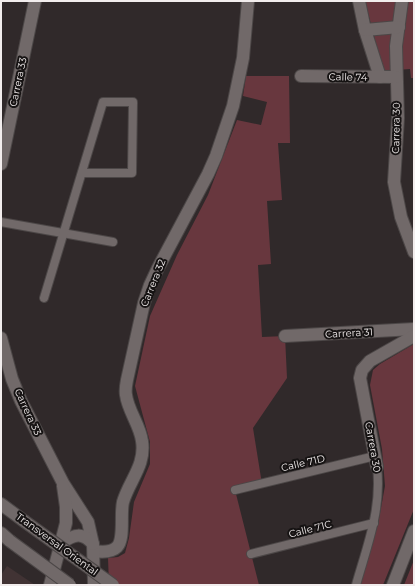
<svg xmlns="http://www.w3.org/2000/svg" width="415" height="586" viewBox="0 0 415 586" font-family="Montserrat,sans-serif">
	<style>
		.built { fill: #413334 }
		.green { fill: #68373e }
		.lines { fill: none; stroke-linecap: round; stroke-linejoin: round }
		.service-casing { stroke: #4c4747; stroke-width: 10 }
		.minor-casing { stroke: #4c4747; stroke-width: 14 }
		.secondary-casing { stroke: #4c4747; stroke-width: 14 }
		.service { stroke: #716969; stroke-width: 8 }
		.minor { stroke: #716969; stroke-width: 12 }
		.secondary { stroke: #716969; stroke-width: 12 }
		.secondary-bridge-casing { stroke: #4c4747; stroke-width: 14; stroke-linecap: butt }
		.secondary-bridge { stroke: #716969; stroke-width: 12 }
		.labels { text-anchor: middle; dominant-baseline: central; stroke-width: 4; stroke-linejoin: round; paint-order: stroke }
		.street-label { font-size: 10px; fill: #f2eded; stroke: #161313 }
	</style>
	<rect width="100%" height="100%" fill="#30292a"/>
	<!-- built -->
	<path class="built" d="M7,566L35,585H1V575Z"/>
	<!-- green -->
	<g class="green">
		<path d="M365,1H414V78H411L410,69L383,71Z"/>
		<path d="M246,76H289L290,143H278L282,200L267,201L271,264L258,265L262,337L285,336L287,378L253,428L262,484L235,490L259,585H109L108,558L118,557L125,553L129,538L134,502L150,464V442L135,386L150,316L177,255L208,195L237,120L261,125L267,102L243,96Z"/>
		<path d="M414,344V509L383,585H360L378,524L385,486L382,449L370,385L373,370L380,364Z"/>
		<path d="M414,560V585H404Z"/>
	</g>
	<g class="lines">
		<!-- service casing -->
		<g class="service-casing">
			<g id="service">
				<path d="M1,222L113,242"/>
				<path d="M44,298L103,102H133L132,173H82"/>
				<path d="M235,490L375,456"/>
				<path d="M251,554L374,523"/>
				<path d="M356,585C367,546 382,509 377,467"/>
			</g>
		</g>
		<!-- minor casing -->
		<g class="minor-casing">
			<g id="minor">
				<path d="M359,1L365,30L380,77"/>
				<path d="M402,1L396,46L398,118L394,182L401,217L414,252"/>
				<path d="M365,30L399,27"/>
				<path d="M301,76L396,77"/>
				<path d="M285,336L414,329"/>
				<path d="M377,467L360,378L362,370L370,361L414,336"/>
				<path d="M94,551C101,552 111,553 117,547C125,539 120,514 123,502C129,481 146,465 142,441C140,425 128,411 126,395C125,390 126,385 127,380L144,303L150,285L158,268L208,174L216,156L233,106L243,58L248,1"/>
				<path d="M393,585L414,531"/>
			</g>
		</g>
		<!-- secondary casing -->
		<g class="secondary-casing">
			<g id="secondary">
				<path d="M1,164L35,1"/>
				<path d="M1,338L12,379L21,401L63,483L88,522L93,544L94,585"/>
				<path d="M1,504L24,521"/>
				<path d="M1,533L10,541"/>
				<path d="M61,543C75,534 82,532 93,544"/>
				<path d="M50,585L66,523V507L63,486"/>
			</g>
		</g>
		<!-- service -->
		<use href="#service" class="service"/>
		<!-- minor -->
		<use href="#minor" class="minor"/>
		<!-- secondary -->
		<use href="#secondary" class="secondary"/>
		<!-- secondary-bridge casing -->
		<g class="secondary-bridge-casing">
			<g id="secondary-bridge">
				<path d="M24,521L113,585"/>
				<path d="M10,541L70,585"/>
			</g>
		</g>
		<!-- secondary-bridge -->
		<use href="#secondary-bridge" class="secondary-bridge"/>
	</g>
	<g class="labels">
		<!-- street labels -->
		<g class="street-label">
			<text transform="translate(348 77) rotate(1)">Calle 74</text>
			<text transform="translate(18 82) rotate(-78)">Carrera 33</text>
			<text transform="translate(396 128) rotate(-89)">Carrera 30</text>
			<text transform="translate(153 283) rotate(-68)">Carrera 32</text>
			<text transform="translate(349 333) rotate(-3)">Carrera 31</text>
			<text transform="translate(28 412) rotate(65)">Carrera 33</text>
			<text transform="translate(373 447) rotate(80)">Carrera 30</text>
			<text transform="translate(303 463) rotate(-13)">Calle 71D</text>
			<text transform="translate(310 529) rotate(-14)">Calle 71C</text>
			<text transform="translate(57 544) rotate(36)">Transversal Oriental</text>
		</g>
	</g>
	<!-- border -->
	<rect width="415" height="586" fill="none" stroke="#f2eded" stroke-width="4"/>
</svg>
